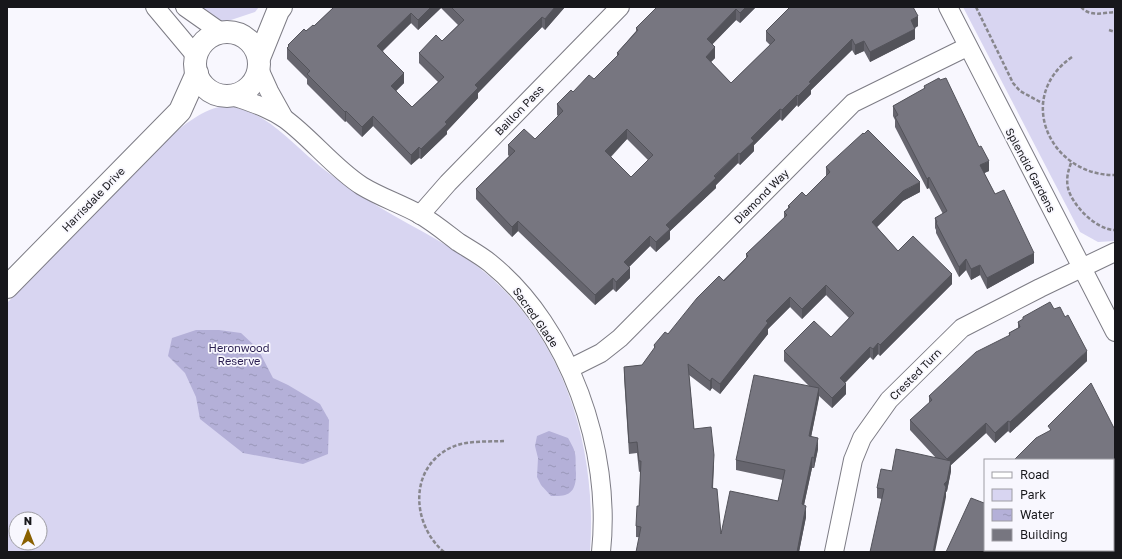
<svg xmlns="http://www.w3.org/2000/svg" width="1122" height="559" viewBox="0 0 1122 559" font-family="'Golos Text',sans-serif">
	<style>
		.park { fill: #d8d5f1; fill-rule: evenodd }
		.water { fill: url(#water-ripples) }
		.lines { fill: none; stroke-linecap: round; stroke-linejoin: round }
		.street-casing { stroke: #7d7c85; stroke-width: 20 }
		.secondary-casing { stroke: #7d7c85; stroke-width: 24 }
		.path { stroke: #87868c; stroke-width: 2.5; stroke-dasharray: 4 2; stroke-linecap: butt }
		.street { stroke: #fff; stroke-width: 18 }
		.secondary { stroke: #fff; stroke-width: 22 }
		.wall { fill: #66656e; fill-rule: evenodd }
		.shaded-wall { fill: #53535a }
		.building { fill: #777680; stroke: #53535a; fill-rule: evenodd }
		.labels { text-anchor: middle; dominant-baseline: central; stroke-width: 3.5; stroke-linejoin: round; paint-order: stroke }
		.street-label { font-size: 11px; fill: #17171b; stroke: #f8f7fe }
		.park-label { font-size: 11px; fill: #2a1f51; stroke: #f8f7fe }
	</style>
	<defs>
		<pattern id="water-ripples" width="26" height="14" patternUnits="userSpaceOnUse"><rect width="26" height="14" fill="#b4b0d8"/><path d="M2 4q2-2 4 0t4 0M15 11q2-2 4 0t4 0" fill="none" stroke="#9a97b9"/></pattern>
	</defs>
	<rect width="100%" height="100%" fill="#f8f7fe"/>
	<!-- park -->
	<g class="park">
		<path d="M193,7H259L255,12L225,22L202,15Z"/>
		<path d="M963,7H1115V241L1098,242L1080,232Z"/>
		<path d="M227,106C264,110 288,139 315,162C326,172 340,181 352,189C389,216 432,234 469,260C561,326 598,443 590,552H7V303L166,140C183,126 204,107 227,106ZM16,519H40V543H16Z"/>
	</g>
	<!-- water -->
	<g class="water">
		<path d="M196,330H219L241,333L258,349L273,378L288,385L320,404L329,420L328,454L303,464L243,453L200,419L196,397L185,373L168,356L172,338Z"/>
		<path d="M549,431L568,438C578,455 575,455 576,473C576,492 570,497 551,496L541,485L537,477L538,458L535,446L537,436Z"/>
	</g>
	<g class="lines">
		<!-- street casing -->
		<g class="street-casing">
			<g id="street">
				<path d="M155,7L196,56"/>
				<path d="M185,7L222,33"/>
				<path d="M948,7L1115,332"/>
				<path d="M259,69L269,91L284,118"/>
				<path d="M230,95C249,102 268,107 285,119C311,138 335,169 362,186C380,197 401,204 419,214C433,222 445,232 458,242C469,249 480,255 490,263C570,328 612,450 601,552"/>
				<path d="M420,215L448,183L620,7"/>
				<path d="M571,368L601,353L620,338L853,103L967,47"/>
				<path d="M834,552L853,460L862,438L889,400L962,328L1040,288L1115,252"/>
				<path d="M1110,552L1115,550"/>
			</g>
		</g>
		<!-- secondary casing -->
		<g class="secondary-casing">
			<g id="secondary">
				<circle cx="227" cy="64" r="32"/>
				<path d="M259,58L278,11L281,7"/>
				<path d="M7,287L180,111L197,73"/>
			</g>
		</g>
		<!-- path -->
		<g class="path">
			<path d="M976,7L1013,83L1020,91L1042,103"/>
			<path d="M1081,7C1090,17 1102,13 1115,12"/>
			<path d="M1109,30L1115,32"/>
			<path d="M1072,57C1014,97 1050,176 1115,175"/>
			<path d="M1071,163C1068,171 1066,179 1068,188C1072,205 1096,230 1115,230"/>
			<path d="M444,552C412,525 408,469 450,448C466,440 486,442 504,441"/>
		</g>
		<!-- street -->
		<use href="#street" class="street"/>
		<!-- secondary -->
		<use href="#secondary" class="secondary"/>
	</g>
	<!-- wall -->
	<g class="wall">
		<path d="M334,7H565L545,30L542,27L478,93V98L447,131V134L421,159L419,158L411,165L373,126L362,137L346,121L345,122L307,84V79L287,59V48H288V45L306,31L314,26ZM441,8L458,25L442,41L419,53V63L438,82L412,107L396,91L404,83L383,51L411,23L418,30Z"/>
		<path d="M657,7H756L740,23L736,20L712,44L715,58L711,62L731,83L770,45L766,41V31L918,26L915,28V39L870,62L864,51L855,55L852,50L811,90V94L798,107L797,105L782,121L780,119L754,145V151L740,165L738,163L716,185V188L670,231V239L656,252L650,246L629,267L630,278L616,292L613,289L595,305L518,231L512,237L476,199V189L509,156L508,155V145L535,139L558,116L557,115V104L573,92L594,79L617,56V53L636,31V28ZM627,139L648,160L631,177L611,157Z"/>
		<path d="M924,86L989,171L984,173L995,194L1034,263L987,289L980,275L971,280L966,270L959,277L936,233V230L935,228V218L943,214L929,188L927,189L895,127V120L893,116V106L924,89Z"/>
		<path d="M826,167L920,192L903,201L877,227L898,251L952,284L880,356L878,354L873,360L870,357L845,383L846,394L832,408L819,396L811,437L818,449L814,468H812L804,505L806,517L799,552L636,537V526L639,506L641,471L639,472L637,453L629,454L624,377V367L642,365L654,349V345L668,334L746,258V254L784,218V212L788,208V206L806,196L826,176ZM826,295L849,318L831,337L784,351V361L809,386L736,460V470L783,480L778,501L721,534L713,488L714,466L694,429L689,375L710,391L712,388L720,394L768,334V329L790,307L802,319Z"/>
		<path d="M1054,309L1087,361L1010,433L1008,431L995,443L986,433L951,465V471L947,491L946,492V497L882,499L877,498V488L892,471L936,458L910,430V420L929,403V396L1009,336V333L1018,328V322L1023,320V317Z"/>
	</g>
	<!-- shaded-wall -->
	<g class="shaded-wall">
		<path d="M431,7H441V8L418,30V20Z"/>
		<path d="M555,7H565L545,30V19Z"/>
		<path d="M746,7H756L740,23V13Z"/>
		<path d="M736,9V20L707,50V39Z"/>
		<path d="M411,13V23L377,56V46Z"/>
		<path d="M918,16V26L911,30V20Z"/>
		<path d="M542,17V27L478,93V98L447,131V134L421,159V149L475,85Z"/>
		<path d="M915,29V39L870,62V52Z"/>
		<path d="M852,39V50L811,90V94L798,107V96L809,82Z"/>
		<path d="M864,41V51L855,55V45Z"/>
		<path d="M715,47V58L706,67V57Z"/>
		<path d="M404,73V83L391,96V86Z"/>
		<path d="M797,95V105L782,121V110Z"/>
		<path d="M780,109V119L754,145V151L740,165V154L751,138Z"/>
		<path d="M346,111V121L345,122V112Z"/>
		<path d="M373,116V126L362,137V127Z"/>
		<path d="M627,129V139L605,162V151Z"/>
		<path d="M419,147V158L411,165V155Z"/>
		<path d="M738,153V163L716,185V188L670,231V239L656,252V242L666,225Z"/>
		<path d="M989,161V171L980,175V165Z"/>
		<path d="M929,177V188L927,189V179Z"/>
		<path d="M920,182V192L903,201L872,232V222L903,191Z"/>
		<path d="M518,221V231L512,237V227Z"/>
		<path d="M650,236V246L624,272V262Z"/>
		<path d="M1034,253V263L987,289V278Z"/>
		<path d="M966,259V270L959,277V267Z"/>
		<path d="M980,265V275L971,280V269Z"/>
		<path d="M630,268V278L616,292V282Z"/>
		<path d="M952,274V284L880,356V345Z"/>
		<path d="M613,278V289L595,305V295Z"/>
		<path d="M826,285V295L802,319V309Z"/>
		<path d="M790,297V307L768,329V334L720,394V384L766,321Z"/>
		<path d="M878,343V354L873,360V349Z"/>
		<path d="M870,347V357L840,388V378Z"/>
		<path d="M1087,351V361L1010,433V422Z"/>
		<path d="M712,378V388L710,391V381Z"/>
		<path d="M846,384V394L832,408V398Z"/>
		<path d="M819,388V398L809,447V436Z"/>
		<path d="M1008,421V431L995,443V433Z"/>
		<path d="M986,423V433L951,465V471L947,491L946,492V497L935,552H933L944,484L947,469V459Z"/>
		<path d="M818,438V449L814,468V458Z"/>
		<path d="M812,457V468L802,514V504Z"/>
		<path d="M806,506V517L799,552H797Z"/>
		<path d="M1115,510V520L1113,521V511Z"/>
		<path d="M1027,550H1031L1030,552H1026Z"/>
	</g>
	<!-- building -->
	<g class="building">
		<path d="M334,7H431L418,20L411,13L377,46L404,73L391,86L412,107L444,77L419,53L436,35L442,41L464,20L451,7H555L545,19L542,17L475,85L478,88L445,122L447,124L421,149L419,147L411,155L373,116L362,127L346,111L345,112L307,74L310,71L287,48L289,46L288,45L304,29L306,31L313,25L314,26Z"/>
		<path d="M657,7H746L740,13L736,9L707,39L715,47L706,57L731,83L775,40L766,31L790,7H913L918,16L911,20L915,29L870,52L864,41L855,45L852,39L809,82L811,83L798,96L797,95L782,110L780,109L751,138L754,141L740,154L738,153L714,176L716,178L666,225L670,229L656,242L650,236L624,262L630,268L616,282L613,278L595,295L518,221L512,227L476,189L515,151L508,145L524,129L535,139L563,111L557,104L571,90L573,92L589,75L594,79L619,54L617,53L638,30L636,28ZM627,129L653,155L631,177L605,151Z"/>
		<path d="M939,78L940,80L946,78L979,147L981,146L989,161L980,165L995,194L1004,190L1034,253L987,278L980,265L971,269L966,259L959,267L936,223L937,222L935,218L947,211L929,177L927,179L895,117L898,115L893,106L925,88L924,86Z"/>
		<path d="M868,130L920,182L903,191L872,222L898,251L913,236L952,274L880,345L878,343L873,349L870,347L840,378L846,384L832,398L784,351L814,321L831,337L854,313L826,285L802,309L790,297L766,321L768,323L720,384L712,378L710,381L688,364L694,429L711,427L714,455L712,488L717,489L721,534L730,491L778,501L785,470L736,460L754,375L819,388L809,436L818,438L814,458L812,457L802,504L806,506L797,552H636L641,527L636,526L637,506H639L641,461H639L637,442L629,443L624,367L642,365L655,347L654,345L665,332L668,334L697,298L719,276L724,281L748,256L746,254L787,215L784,212L790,207L788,206L802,192L806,196L830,172L826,167L863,133L864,134Z"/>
		<path d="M1050,302L1054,309L1060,307L1065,317L1068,315L1087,351L1010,422L1008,421L995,433L986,423L947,459L910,420L932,400L929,396L976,352L1010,335L1009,333L1020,327L1018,322L1023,319V317Z"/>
		<path d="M1091,383L1114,428H1115V510L1113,511V460H1014L1036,438L1051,430L1048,426Z"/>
		<path d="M896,449L951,461L947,481L944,484L946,487L933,552H870L884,489L877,488L881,469L892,471Z"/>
		<path d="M971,498L984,503L985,500V550H1027L1026,552H946Z"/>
	</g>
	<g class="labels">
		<!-- street labels -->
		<g class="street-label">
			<text transform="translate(519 110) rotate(-46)">Baillon Pass</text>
			<text transform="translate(1031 170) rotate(62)">Splendid Gardens</text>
			<text transform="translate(761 196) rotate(-45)">Diamond Way</text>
			<text transform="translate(93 199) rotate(-46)">Harrisdale Drive</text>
			<text transform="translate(536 317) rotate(55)">Sacred Glade</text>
			<text transform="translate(915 374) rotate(-45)">Crested Turn</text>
		</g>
		<!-- park labels -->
		<g class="park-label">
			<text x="239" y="347">Heronwood<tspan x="239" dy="13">Reserve</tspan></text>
		</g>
	</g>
	<!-- border -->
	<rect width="1122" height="559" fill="none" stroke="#17171b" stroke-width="16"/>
	<!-- legend -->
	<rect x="984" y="459" width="130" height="92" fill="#f8f7fe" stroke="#9e9da3"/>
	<rect x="992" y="472" width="20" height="6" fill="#ffffff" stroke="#9e9da3"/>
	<text x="1020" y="479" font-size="12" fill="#17171b">Road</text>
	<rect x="992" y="489" width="20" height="12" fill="#d8d5f1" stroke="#9e9da3"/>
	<text x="1020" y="499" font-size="12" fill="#17171b">Park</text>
	<rect x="992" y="509" width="20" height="12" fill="url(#water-ripples)" stroke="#9e9da3"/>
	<text x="1020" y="519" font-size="12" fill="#17171b">Water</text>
	<rect x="992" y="529" width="20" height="12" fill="#777680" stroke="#9e9da3"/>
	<text x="1020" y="539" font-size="12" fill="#17171b">Building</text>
	<!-- north arrow -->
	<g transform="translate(28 531)"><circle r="19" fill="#f8f7fe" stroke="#9e9da3"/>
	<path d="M0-3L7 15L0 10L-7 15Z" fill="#896000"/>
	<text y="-6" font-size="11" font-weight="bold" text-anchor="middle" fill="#17171b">N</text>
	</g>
</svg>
